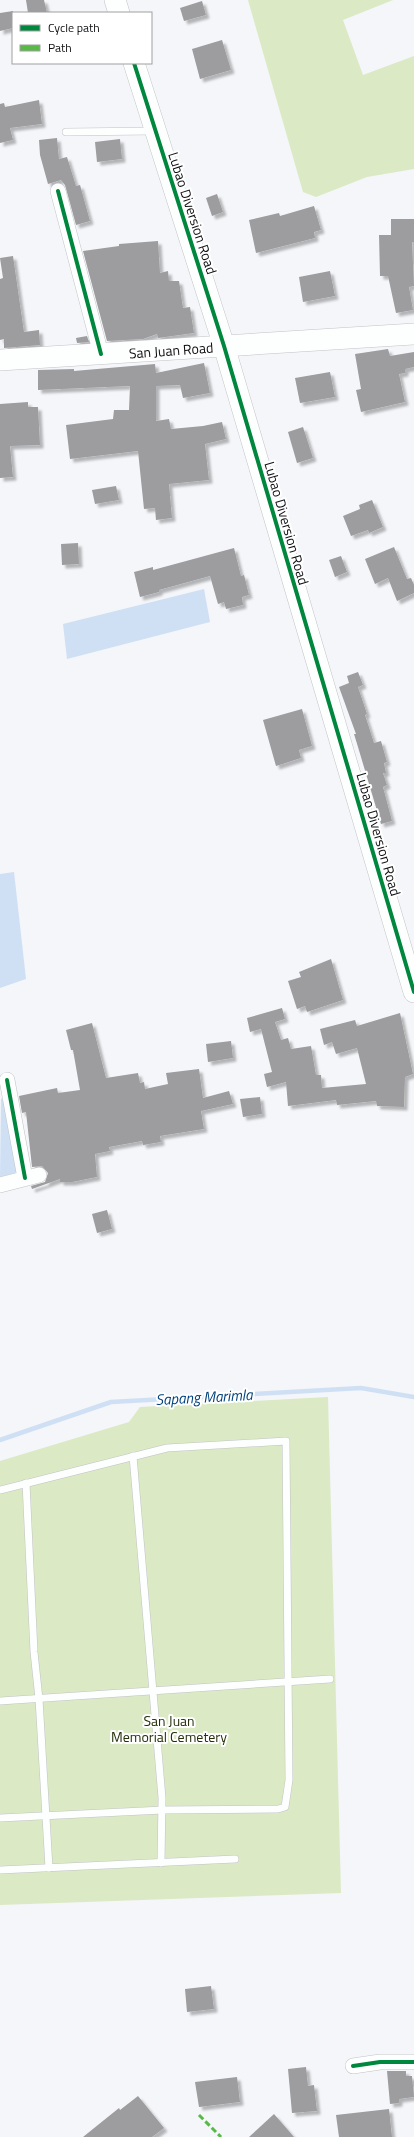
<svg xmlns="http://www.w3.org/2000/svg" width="414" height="2137" viewBox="0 0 414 2137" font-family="'Titillium Web',sans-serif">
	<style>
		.green { fill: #dbe9c4 }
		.water { fill: #cfe0f5 }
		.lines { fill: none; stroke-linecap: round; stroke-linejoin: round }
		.stream { stroke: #cfe0f5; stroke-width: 4.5 }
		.building { fill: #9d9c9e; filter: url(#shadow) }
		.lane-casing { stroke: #c2c3c6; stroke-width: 8 }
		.street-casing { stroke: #c2c3c6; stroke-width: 16 }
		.secondary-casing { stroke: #c2c3c6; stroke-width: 22 }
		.lane { stroke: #fdfefe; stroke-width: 7 }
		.street { stroke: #fdfefe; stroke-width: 15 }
		.secondary { stroke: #fdfefe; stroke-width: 21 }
		.quiet { stroke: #58b947; stroke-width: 3; stroke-dasharray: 6 3; stroke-linecap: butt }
		.cycleway-casing { stroke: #fff; stroke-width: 6 }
		.cycleway { stroke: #00873e; stroke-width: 4 }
		.labels { text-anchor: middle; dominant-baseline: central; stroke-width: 4; stroke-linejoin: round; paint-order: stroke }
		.street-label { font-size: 14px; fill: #0e0f11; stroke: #fff }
		.park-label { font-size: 14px; fill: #242f0a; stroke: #fff }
		.water-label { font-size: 15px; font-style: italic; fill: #00417d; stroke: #fff }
	</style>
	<defs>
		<filter id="shadow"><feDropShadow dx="3.5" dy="3.5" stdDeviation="1" flood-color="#0004"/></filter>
	</defs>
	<rect width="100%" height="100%" fill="#f4f6f9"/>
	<!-- green -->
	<g class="green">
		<path d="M248,0H393L343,20L363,75L414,56V169L367,177L316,197L303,192Z"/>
		<path d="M328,1397L341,1893L0,1905V1461L129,1422L140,1407Z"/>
	</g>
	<!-- water -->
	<g class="water">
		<path d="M204,589L210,622L67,659L63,624Z"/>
		<path d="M14,872L26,979L0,988V874Z"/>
		<path d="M1,1098L5,1103L18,1169L15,1173L0,1177Z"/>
	</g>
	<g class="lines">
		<!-- stream -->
		<path class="stream" d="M0,1440L111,1402L361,1388L414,1397"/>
	</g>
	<!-- building -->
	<g class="building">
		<path d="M26,0H44L47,13H28Z"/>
		<path d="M202,1L206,15L184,21L180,8Z"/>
		<path d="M13,11V28L0,31V13Z"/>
		<path d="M222,40L231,70L200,79L192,49Z"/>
		<path d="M39,100L42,124L10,128L13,140L0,143V104L4,103L5,107Z"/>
		<path d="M57,138L59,159L67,157L76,186L80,185L90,221L76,225L65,185L61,180L48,184L40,155L39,140Z"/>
		<path d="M120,139L122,159L97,162L95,142Z"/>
		<path d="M217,194L223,212L212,216L206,198Z"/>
		<path d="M314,206L321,230L314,232L315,238L256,253L249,220L279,213L280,216Z"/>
		<path d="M391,219H414V242H412L414,286L409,287L413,310L396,313L388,276H380L379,235H391Z"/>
		<path d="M158,241L160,273L168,271L169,281H179L183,308L190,307L194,333L158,338L157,334L143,339L107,341L83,251L119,246V244Z"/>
		<path d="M13,256L24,332L39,330L40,345L4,348V339L0,340V279L3,278L0,258Z"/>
		<path d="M330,271L335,296L303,302L299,277Z"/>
		<path d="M87,336L89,342L77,343L76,338Z"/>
		<path d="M388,349L390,356L414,352V367L405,369V373L399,374L405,402L361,412L356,390L361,389L355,354Z"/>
		<path d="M204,363L210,393L183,398L180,385L156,386V421L169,419L171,429L203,426L222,422L226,439L205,444L209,480L169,484L172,518L156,520L155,508L144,509L138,451L70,459L66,425L113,419L114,410H129L130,386L38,390V370L74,369V371L155,364L156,373Z"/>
		<path d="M330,372L335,397L300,403L295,378Z"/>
		<path d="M28,402V407H38L40,445L10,446L13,477L0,478V404Z"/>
		<path d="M303,427L313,458L297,463L288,432Z"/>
		<path d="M116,486L119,500L95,504L92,490Z"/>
		<path d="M372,500L383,527L369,533L368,530L351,536L343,516L360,509L359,505Z"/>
		<path d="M78,543L79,564L62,565L61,544Z"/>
		<path d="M394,547L407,579L411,578L414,585V593L397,601L388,578L375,584L365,559Z"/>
		<path d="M234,548L241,576L244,575L249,595L242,597L243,605L226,609L224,602L218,604L210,576L159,590V592L140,597L134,572L153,567V570Z"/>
		<path d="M341,556L347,572L335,577L329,560Z"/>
		<path d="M358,672L363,685L358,687L367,714L365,715L374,743L381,741L387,762L384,763L386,773H383L387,785L383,787L392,821L381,824L358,747L354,734H356L339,687L349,683L347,676Z"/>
		<path d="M302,709L312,746L299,750L301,758L276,766L263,720Z"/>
		<path d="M331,959L343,1000L307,1012L305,1006L297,1009L288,981L301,977L299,972Z"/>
		<path d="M282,1008L285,1019L275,1022L281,1040L288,1038L291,1049L311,1046L316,1075H321L322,1088L366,1084L357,1048L336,1054L332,1042L324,1045L320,1029L355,1020L357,1026L400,1013L413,1074L405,1077L404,1107L377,1106L376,1101L337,1105L336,1100L288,1106L286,1082L267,1087L264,1074L272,1072L261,1029L250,1032L247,1018Z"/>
		<path d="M92,1023L106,1078L138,1073L140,1083L144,1082L145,1089L168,1084L166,1073L199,1069L203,1098L229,1091L233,1104L201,1111L204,1129L160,1136L161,1142L143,1145L142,1141L109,1147L110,1151L95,1154L97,1177L72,1182H60V1179L32,1189L31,1186L45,1182L48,1173L42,1166L32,1167L26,1112L22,1113L19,1096L57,1088L58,1093L80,1090L73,1050H71L66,1030Z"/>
		<path d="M231,1041L233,1058L208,1062L206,1044Z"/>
		<path d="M260,1097L262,1114L243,1117L240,1099Z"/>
		<path d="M107,1210L112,1229L97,1233L92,1214Z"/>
		<path d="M211,1986L214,2009L187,2012L185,1989Z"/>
		<path d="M306,2067L308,2086L314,2085L317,2111L292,2113L288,2069Z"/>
		<path d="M387,2071H406V2076H412L414,2097L399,2099V2103L390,2104Z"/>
		<path d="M237,2077L240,2102L199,2107L195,2082Z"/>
		<path d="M138,2096L164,2128L152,2137H83L119,2108L120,2110Z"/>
		<path d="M389,2109L392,2137H339L336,2115Z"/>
		<path d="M274,2114L294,2137H249Z"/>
	</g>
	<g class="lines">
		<!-- lane casing -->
		<g class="lane-casing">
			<g id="lane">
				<path d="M66,132L154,131"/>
				<path d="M133,1456L162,1798L161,1863"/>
				<path d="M26,1483L34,1652L39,1699L49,1868"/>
				<path d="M0,1490L167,1448L286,1441L289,1780L285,1807L278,1809L163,1810L0,1818"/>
				<path d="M0,1701L330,1679"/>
				<path d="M0,1870L235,1859"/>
			</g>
		</g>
		<!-- street casing -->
		<g class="street-casing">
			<g id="street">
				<path d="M58,191L101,354"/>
				<path d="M7,1080L25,1178"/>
				<path d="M0,1185L39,1175"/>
				<path d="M353,2066L380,2062H414"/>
			</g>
		</g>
		<!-- secondary casing -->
		<g class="secondary-casing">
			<g id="secondary">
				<path d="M115,0L119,13"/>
				<path d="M134,63L224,346L414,992"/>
				<path d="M0,360L414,334"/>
			</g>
		</g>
		<!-- lane -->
		<use href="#lane" class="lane"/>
		<!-- street -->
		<use href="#street" class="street"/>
		<!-- secondary -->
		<use href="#secondary" class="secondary"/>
		<!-- quiet -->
		<path class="quiet" d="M199,2115L221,2137"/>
		<!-- cycleway casing -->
		<g class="cycleway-casing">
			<g id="cycleway">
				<path d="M134,63L224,346L414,992"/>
				<path d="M58,191L101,354"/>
				<path d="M7,1080L25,1178"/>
				<path d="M353,2066L380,2062H414"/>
			</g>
		</g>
		<!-- cycleway -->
		<use href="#cycleway" class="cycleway"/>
	</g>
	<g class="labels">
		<!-- street labels -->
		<g class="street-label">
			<text transform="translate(193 213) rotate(72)">Lubao Diversion Road</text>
			<text transform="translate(171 350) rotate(-4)">San Juan Road</text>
			<text transform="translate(287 523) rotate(74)">Lubao Diversion Road</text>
			<text transform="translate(379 834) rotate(74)">Lubao Diversion Road</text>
		</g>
		<!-- park labels -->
		<g class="park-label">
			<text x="169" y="1720">San Juan<tspan x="169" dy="16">Memorial Cemetery</tspan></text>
		</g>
		<!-- water labels -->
		<g class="water-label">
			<text transform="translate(204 1397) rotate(-3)">Sapang Marimla</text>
		</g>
	</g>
	<!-- legend -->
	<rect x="12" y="12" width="140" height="52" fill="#ffffff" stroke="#9f9fa0"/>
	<rect x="20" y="25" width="20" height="6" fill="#00873e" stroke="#9f9fa0"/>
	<text x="48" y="32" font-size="12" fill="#0e0f11">Cycle path</text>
	<rect x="20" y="45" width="20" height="6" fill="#58b947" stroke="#9f9fa0"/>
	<text x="48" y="52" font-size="12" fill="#0e0f11">Path</text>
</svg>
